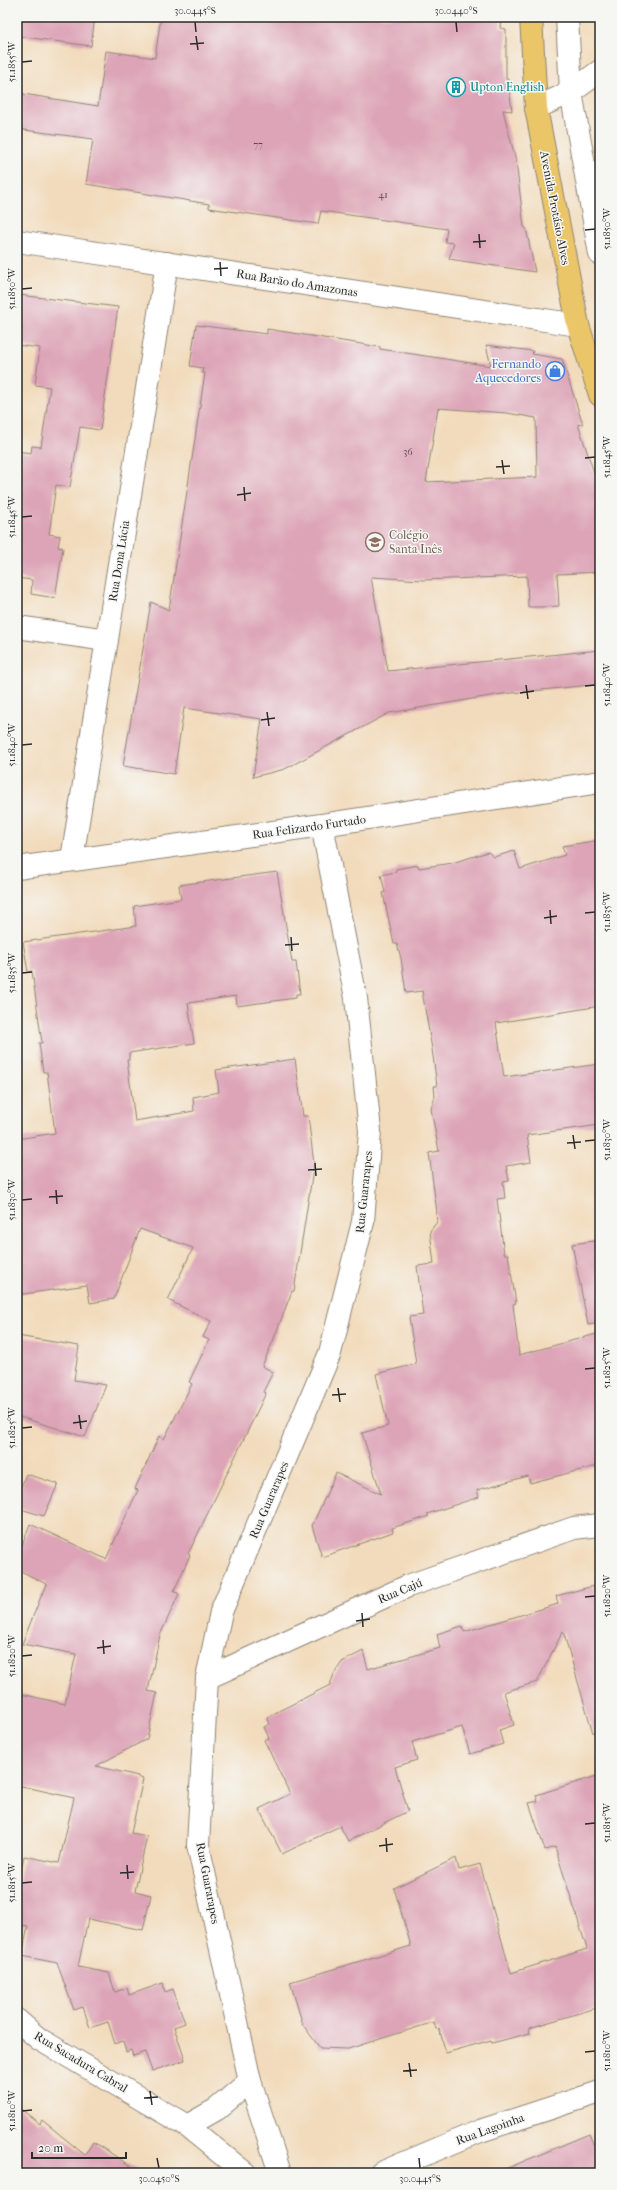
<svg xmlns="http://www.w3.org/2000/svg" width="617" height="2190" viewBox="0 0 617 2190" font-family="'IM FELL French Canon',serif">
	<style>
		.building { fill: #dda4b7; fill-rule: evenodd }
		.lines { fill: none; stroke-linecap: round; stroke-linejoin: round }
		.minor-casing { stroke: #8e8374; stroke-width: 24 }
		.major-casing { stroke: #8e8374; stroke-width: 24 }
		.minor { stroke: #fff; stroke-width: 22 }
		.major { stroke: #eac669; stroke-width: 22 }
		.ticks { fill: none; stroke: #2b2b2b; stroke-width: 1.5 }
		.labels { text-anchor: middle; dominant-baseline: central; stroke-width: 3; stroke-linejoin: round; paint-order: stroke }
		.number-label { font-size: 10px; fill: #58494e }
		.culture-label { font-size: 12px; fill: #0d838f; stroke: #f6f6f2; text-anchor: start }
		.street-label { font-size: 12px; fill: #2b2b2b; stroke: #f6f6f2 }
		.shop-label { font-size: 12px; fill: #366cbe; stroke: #f6f6f2; text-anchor: end }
		.education-label { font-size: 12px; fill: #785e54; stroke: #f6f6f2; text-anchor: start }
		.neatline { fill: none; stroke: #2b2b2b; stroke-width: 1.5 }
		.ticks-label { font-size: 10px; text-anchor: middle; fill: #2b2b2b }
	</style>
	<rect width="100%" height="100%" fill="#f6f6f2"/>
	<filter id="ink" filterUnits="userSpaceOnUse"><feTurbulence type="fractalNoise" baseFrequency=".025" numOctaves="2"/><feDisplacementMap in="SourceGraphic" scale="8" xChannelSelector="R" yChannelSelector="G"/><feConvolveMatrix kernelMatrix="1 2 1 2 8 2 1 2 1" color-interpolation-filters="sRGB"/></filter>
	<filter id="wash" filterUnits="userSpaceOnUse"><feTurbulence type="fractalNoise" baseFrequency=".012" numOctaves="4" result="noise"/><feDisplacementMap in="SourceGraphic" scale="16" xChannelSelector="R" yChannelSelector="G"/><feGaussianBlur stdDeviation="0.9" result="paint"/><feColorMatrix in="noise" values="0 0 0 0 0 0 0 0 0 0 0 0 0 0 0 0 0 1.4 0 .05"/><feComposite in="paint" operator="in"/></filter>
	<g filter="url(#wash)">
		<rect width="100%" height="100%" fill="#f2dbbc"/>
		<g id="blocks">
			<!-- building -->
			<g class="building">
				<path d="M17,17H95L91,46L17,36Z"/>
				<path d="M161,17H501L500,28L506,29V79H508L512,111L503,110L516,161L524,227L526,228L535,272L449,259L454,243L445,242L447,229L321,211L318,224L209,208V204L86,184L93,139L17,129V93L98,106L106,51L155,58Z"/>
				<path d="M19,295L118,307L100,430L80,427L70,487L56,485L49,534L60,536L58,547L63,548L55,598L31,594L32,580L17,578V451L31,453L32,446L41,447L50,387L35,385L40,348L17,345Z"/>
				<path d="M196,325L267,334V329L380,347V349L491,366L486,345L533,351L532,354L562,359L583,425L578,424L600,491V572L557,574L559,606L544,607H528L527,576L423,580L371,577L388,671L600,650V684L502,694L389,713L285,769L253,777L262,719L184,708L174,774L123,766L151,602L169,610L205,373H202L203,368L190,366ZM438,408L507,413L536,418L537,477L426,482Z"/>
				<path d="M600,840V1006L496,1023L504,1077L600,1064V1125L527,1135L531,1162L506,1166L509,1181L503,1182L505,1198L497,1199L504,1254H508L516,1303L513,1304L519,1355L600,1333V1465L530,1483L528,1476L477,1490L479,1497L427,1514L429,1516L392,1528L393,1532L322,1557L312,1526L336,1473L381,1494L362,1433L388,1426L376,1374L416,1364L409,1317L423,1315L417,1266L434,1264L430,1231L437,1222L436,1213H437L429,1153L439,1151L431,1109L435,1096L434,1086H437L432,1049L422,991L406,993L401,958L397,944H394L383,893L385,892L381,875L396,872V869L418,865L419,868L452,863L488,852L494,857L514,851L520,869L565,855L562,846Z"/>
				<path d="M277,872L292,962H296L300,994H296V998L237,1006L236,996L188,1003L194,1043L129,1053V1060H127L135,1121L194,1111L193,1097L219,1092L216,1070L295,1059L303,1116H308L314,1164L294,1291H292L273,1341L262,1366L273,1372L263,1392L266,1393L188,1554L190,1555L174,1591L179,1594L160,1635L148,1691L157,1693L147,1739L96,1766L138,1776V1777L143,1779L131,1833L147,1836L135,1891L151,1895L143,1930L88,1919L78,1967L109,1973L115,1992L127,1988L129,1995L163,1983L165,1992L173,1989L185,2023L174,2027L185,2060L152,2071L145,2052L133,2056L131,2050L126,2052L123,2041L115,2044L108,2022L90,2028L83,2007L74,2010L57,1963L22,1956L28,1926L17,1924V1889L24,1856L59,1863L74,1798L17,1785V1693L65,1704L76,1654L22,1644L46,1584L17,1569V1559L30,1524L106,1559L138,1490L135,1489L159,1436L164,1439L192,1384L189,1382L209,1340L203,1337L211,1321L168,1300L193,1248L140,1229L114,1299L90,1303L87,1285L17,1295V1139L55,1133L47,1072H43L39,1043H42L32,971L28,972L23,942L136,926L134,906L181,899L179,885Z"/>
				<path d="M600,1240V1323L588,1325L572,1244Z"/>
				<path d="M17,1336L79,1346L74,1380L106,1385L85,1437L17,1416Z"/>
				<path d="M26,1474L58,1484L44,1516L17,1508V1498Z"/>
				<path d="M593,1586L600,1608V1732L593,1733L563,1631L537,1682L504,1692L514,1725L499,1730L503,1744L470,1754L462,1727L412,1742L417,1760L395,1767L408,1811L348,1841L340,1826L282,1854L259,1809L290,1794L264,1740L269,1738L264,1727L270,1724L267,1717L330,1685L334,1674L342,1662L363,1651L368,1669L440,1648L437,1634L462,1626L464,1632L558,1604L556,1596Z"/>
				<path d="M600,1775V2007L529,2028L530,2033L492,2043L491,2040L446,2053L439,2028L436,2029L434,2022L348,2049L320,2048L303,2025L290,1982L411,1946L394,1888L456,1858L459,1870L480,1864L511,1973L587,1949L555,1847L545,1850L529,1803L538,1801L536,1795Z"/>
				<path d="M17,2106L40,2124L42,2120L85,2155L93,2142L142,2173H17Z"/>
				<path d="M589,2134L600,2160V2173H496Z"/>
			</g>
		</g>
	</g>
	<g filter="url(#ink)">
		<use href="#blocks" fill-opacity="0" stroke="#8e8374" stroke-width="1"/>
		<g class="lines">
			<!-- minor casing -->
			<g class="minor-casing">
				<g id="minor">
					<path d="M567,17L571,92L600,254"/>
					<path d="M536,108L571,92L600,71"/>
					<path d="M17,241L578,325"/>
					<path d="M17,627L107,640"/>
					<path d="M72,859L167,263"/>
					<path d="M17,868L322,825L600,782"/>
					<path d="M207,1678L408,1586L574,1528L600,1525"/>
					<path d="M17,2020L39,2039L187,2126L245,2173"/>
					<path d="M187,2126L217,2109L250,2081"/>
					<path d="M280,2173L250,2081L198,1845L207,1678L221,1612L330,1353L363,1222L370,1131L356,998L322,825"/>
					<path d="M381,2173L480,2131L600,2092"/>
				</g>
			</g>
			<!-- major casing -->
			<g class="major-casing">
				<path id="major" d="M531,17L536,108L578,325L600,395"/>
			</g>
			<!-- minor -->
			<use href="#minor" class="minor"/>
			<!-- major -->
			<use href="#major" class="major"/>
		</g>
	</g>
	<!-- ticks -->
	<path class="ticks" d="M195,22L196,32M456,22L457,32M196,36L198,50M190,44L204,43M22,62L32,61M585,230L595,229M479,234L480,248M473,242L486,241M220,262L221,276M214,269L228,268M22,289L32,288M585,458L595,457M502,460L504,474M496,467L510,466M244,487L245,501M237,495L251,493M22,517L32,516M526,685L528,699M585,686L595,685M520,693L534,691M267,712L269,726M261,720L275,718M22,745L32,744M550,910L551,924M585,913L595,912M544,918L557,916M291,937L292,951M285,945L299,944M22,973L32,972M573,1135L575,1149M585,1141L595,1140M567,1143L581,1142M315,1163L316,1176M308,1170L322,1169M56,1190L57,1204M49,1197L63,1196M22,1200L32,1199M585,1369L595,1368M338,1388L340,1402M332,1395L346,1394M79,1415L81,1429M73,1423L87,1421M22,1428L32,1427M585,1597L595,1596M362,1613L363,1627M356,1621L370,1619M103,1640L104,1654M97,1648L111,1646M22,1656L32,1655M585,1824L595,1823M386,1838L387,1852M379,1846L393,1844M127,1865L128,1879M120,1873L134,1872M22,1883L32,1882M585,2052L595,2051M409,2063L411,2077M403,2071L417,2070M150,2091L152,2105M144,2098L158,2097M22,2111L32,2110M157,2158L159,2168M419,2158L420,2168"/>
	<!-- icons -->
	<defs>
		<g id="building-ring" transform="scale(1)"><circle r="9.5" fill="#f6f6f2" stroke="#0f9aa8" stroke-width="1.5"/><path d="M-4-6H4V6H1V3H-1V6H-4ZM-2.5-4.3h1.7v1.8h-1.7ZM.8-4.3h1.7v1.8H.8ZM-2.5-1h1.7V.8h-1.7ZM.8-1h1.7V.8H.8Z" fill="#0f9aa8"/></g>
		<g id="shop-ring" transform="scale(1)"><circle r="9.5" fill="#f6f6f2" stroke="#3f7fe0" stroke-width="1.5"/><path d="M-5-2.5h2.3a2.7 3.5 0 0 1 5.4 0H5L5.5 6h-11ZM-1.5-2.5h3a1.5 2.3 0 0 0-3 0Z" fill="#3f7fe0"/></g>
		<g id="school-ring" transform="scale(1)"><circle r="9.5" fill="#f6f6f2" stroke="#8d6e63" stroke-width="1.5"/><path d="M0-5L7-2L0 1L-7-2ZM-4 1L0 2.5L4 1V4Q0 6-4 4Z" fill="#8d6e63"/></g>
	</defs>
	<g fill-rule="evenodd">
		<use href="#building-ring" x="456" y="87"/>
		<use href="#shop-ring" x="555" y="371"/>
		<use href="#school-ring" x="375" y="542"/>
	</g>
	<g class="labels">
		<!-- number labels -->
		<g class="number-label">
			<text x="258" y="145">77</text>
			<text x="383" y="195">41</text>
			<text x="408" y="452">36</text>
		</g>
		<!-- culture labels -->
		<g class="culture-label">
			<text x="470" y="87">Upton English</text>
		</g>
		<!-- street labels -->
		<g class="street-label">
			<text transform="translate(555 208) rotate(79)">Avenida Protásio Alves</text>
			<text transform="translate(297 283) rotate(9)">Rua Barão do Amazonas</text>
			<text transform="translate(119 561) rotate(-81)">Rua Dona Lúcia</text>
			<text transform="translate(309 827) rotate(-8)">Rua Felizardo Furtado</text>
			<text transform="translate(364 1192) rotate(-84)">Rua Guararapes</text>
			<text transform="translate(269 1500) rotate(-67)">Rua Guararapes</text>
			<text transform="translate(400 1591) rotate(-23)">Rua Cajú</text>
			<text transform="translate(208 1883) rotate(79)">Rua Guararapes</text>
			<text transform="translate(81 2062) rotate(31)">Rua Sacadura Cabral</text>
			<text transform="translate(490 2129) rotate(-20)">Rua Lagoinha</text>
		</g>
		<!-- shop labels -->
		<g class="shop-label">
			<text x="541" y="364">Fernando<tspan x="541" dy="14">Aquecedores</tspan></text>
		</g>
		<!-- education labels -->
		<g class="education-label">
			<text x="389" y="535">Colégio<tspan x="389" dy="14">Santa Inês</tspan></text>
		</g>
	</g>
	<!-- margin -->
	<rect width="617" height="2190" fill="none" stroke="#f6f6f2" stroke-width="44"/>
	<!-- scale -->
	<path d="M32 2152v6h94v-6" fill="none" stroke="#2b2b2b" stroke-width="2"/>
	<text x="38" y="2152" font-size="12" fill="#2b2b2b" stroke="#f6f6f2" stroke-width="3" paint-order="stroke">20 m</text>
	<rect x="22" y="22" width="573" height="2146" class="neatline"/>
	<g class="ticks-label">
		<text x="195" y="14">30.0445°S</text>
		<text x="456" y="14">30.0440°S</text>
		<text transform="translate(11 62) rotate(-90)" y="4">51.1855°W</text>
		<text transform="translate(606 229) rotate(-90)" y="4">51.1850°W</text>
		<text transform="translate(11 289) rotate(-90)" y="4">51.1850°W</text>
		<text transform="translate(606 457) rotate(-90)" y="4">51.1845°W</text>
		<text transform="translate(11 517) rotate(-90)" y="4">51.1845°W</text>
		<text transform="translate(606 685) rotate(-90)" y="4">51.1840°W</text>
		<text transform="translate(11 745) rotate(-90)" y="4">51.1840°W</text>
		<text transform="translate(606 912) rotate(-90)" y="4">51.1835°W</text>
		<text transform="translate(11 973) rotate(-90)" y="4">51.1835°W</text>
		<text transform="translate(606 1140) rotate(-90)" y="4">51.1830°W</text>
		<text transform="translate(11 1200) rotate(-90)" y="4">51.1830°W</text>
		<text transform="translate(606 1368) rotate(-90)" y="4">51.1825°W</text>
		<text transform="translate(11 1428) rotate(-90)" y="4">51.1825°W</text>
		<text transform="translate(606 1596) rotate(-90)" y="4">51.1820°W</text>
		<text transform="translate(11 1656) rotate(-90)" y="4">51.1820°W</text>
		<text transform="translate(606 1823) rotate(-90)" y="4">51.1815°W</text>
		<text transform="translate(11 1883) rotate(-90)" y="4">51.1815°W</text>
		<text transform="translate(606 2051) rotate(-90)" y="4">51.1810°W</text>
		<text transform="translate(11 2111) rotate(-90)" y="4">51.1810°W</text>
		<text x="159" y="2182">30.0450°S</text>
		<text x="420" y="2182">30.0445°S</text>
	</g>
</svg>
